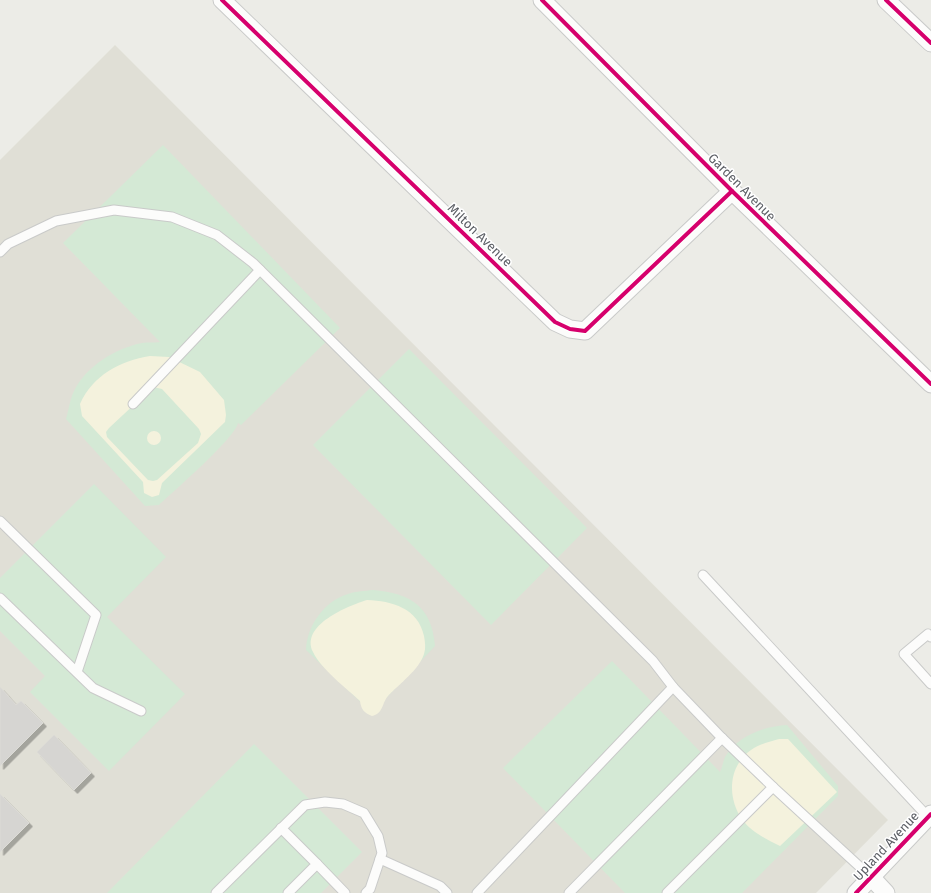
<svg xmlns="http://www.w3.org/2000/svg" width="931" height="893" viewBox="0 0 931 893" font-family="'Fira Sans',sans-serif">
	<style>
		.education { fill: #e0dfd6 }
		.green { fill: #d4e9d5 }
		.sand { fill: #f4f2dd; fill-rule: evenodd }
		.building { fill: #d6d5d2; stroke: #dcdbd6; filter: url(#shadow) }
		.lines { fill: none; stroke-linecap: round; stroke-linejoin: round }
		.lane-casing { stroke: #c9cac9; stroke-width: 11 }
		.street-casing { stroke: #c9cac9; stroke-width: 19 }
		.lane { stroke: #fcfcfb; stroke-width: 9 }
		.street { stroke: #fcfcfb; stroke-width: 17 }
		.cycleway-casing { stroke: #fff; stroke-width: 6 }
		.cycleway { stroke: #d6006c; stroke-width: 4 }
		.labels { text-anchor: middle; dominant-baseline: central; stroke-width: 3; stroke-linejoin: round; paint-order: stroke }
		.street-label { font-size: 13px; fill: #5c5f65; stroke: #fff }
	</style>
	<defs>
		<filter id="shadow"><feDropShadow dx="3.5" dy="3.5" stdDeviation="0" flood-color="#0004"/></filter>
	</defs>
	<rect width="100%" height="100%" fill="#ecece7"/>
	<!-- education -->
	<path class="education" d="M115,45L888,820L816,893H0V160Z"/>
	<!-- green -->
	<g class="green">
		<path d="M163,145L340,328L241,425L238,423C235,438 174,491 159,505L145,506L66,419C69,409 70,398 75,389C87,366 116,348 142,343C148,342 154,343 160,342L63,243Z"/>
		<path d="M409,349L587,528L491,625L313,445Z"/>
		<path d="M94,484L166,557L107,617L185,694L109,771L30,692L45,676L0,631V578Z"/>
		<path d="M373,590C411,593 432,607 435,646L372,713L306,650C307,626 324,601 348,594C356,591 365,591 373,590Z"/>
		<path d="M612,661L720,772C722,768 723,762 725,757C737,736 764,726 787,725L838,786V796L742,893H625L503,768Z"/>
		<path d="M254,744L362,852L321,893H107Z"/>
	</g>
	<!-- sand -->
	<g class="sand">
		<path d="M150,356L169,357L200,372L224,400L226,415L225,422L162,483L159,495L152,497L144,493L143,482L82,416L80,404C93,375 120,361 150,356ZM153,387L162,389L199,429L201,434L198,443L157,480L153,481L148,480L107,437L106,432L109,428Z"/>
		<circle cx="154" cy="438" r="7"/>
		<path d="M367,600C392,601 418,608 424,636C425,642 426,648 424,654C419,670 399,684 388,696C382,703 383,714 372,716C364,713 361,709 360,701C346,688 321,669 313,652C300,625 348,606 367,600Z"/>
		<path d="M779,739H788L837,792L780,846C766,839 751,832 742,819C727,798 728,766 751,750C759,744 769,742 779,739Z"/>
	</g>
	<!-- building -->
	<g class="building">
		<path d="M0,687L16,705L21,701L43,723L0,766Z"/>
		<path d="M54,735L91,773L74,790L37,752Z"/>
		<path d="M0,794L29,823L0,852Z"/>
	</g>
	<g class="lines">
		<!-- lane casing -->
		<g class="lane-casing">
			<g id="lane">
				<path d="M0,252L8,244L56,221L114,210L172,217L217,235L253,263L653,661L673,687"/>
				<path d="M133,404L260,270"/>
				<path d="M0,521L96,615L77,672"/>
				<path d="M703,575L928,817"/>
				<path d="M0,598L93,688L141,711"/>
				<path d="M931,637L928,634L904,654L931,684"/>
				<path d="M773,787L872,878"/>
				<path d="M281,828L317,864L288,893"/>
				<path d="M380,859L440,886L447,893"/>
				<path d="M317,864L345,893"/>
				<path d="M216,893L305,805L325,802L343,804L364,813L378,836L382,853L370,889L366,893"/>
				<path d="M477,893L673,687L722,738L773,787L667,893"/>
				<path d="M569,893L722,738"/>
			</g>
		</g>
		<!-- street casing -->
		<g class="street-casing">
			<g id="street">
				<path d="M222,0L555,322L570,329L585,331L732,191"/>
				<path d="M542,0L732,191L931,384"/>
				<path d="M886,0L931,43"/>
				<path d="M872,878L886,893"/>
				<path d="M856,893L931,814"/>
			</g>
		</g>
		<!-- lane -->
		<use href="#lane" class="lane"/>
		<!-- street -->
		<use href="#street" class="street"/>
		<!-- cycleway casing -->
		<g class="cycleway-casing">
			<g id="cycleway">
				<path d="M222,0L555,322L570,329L585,331L732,191"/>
				<path d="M542,0L732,191L931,384"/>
				<path d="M886,0L931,43"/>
				<path d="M856,893L931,814"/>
			</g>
		</g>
		<!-- cycleway -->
		<use href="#cycleway" class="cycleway"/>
	</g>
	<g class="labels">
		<!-- street labels -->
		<g class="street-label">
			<text transform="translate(742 187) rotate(45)">Garden Avenue</text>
			<text transform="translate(480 235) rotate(44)">Milton Avenue</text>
			<text transform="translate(886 846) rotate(-47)">Upland Avenue</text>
		</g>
	</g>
</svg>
